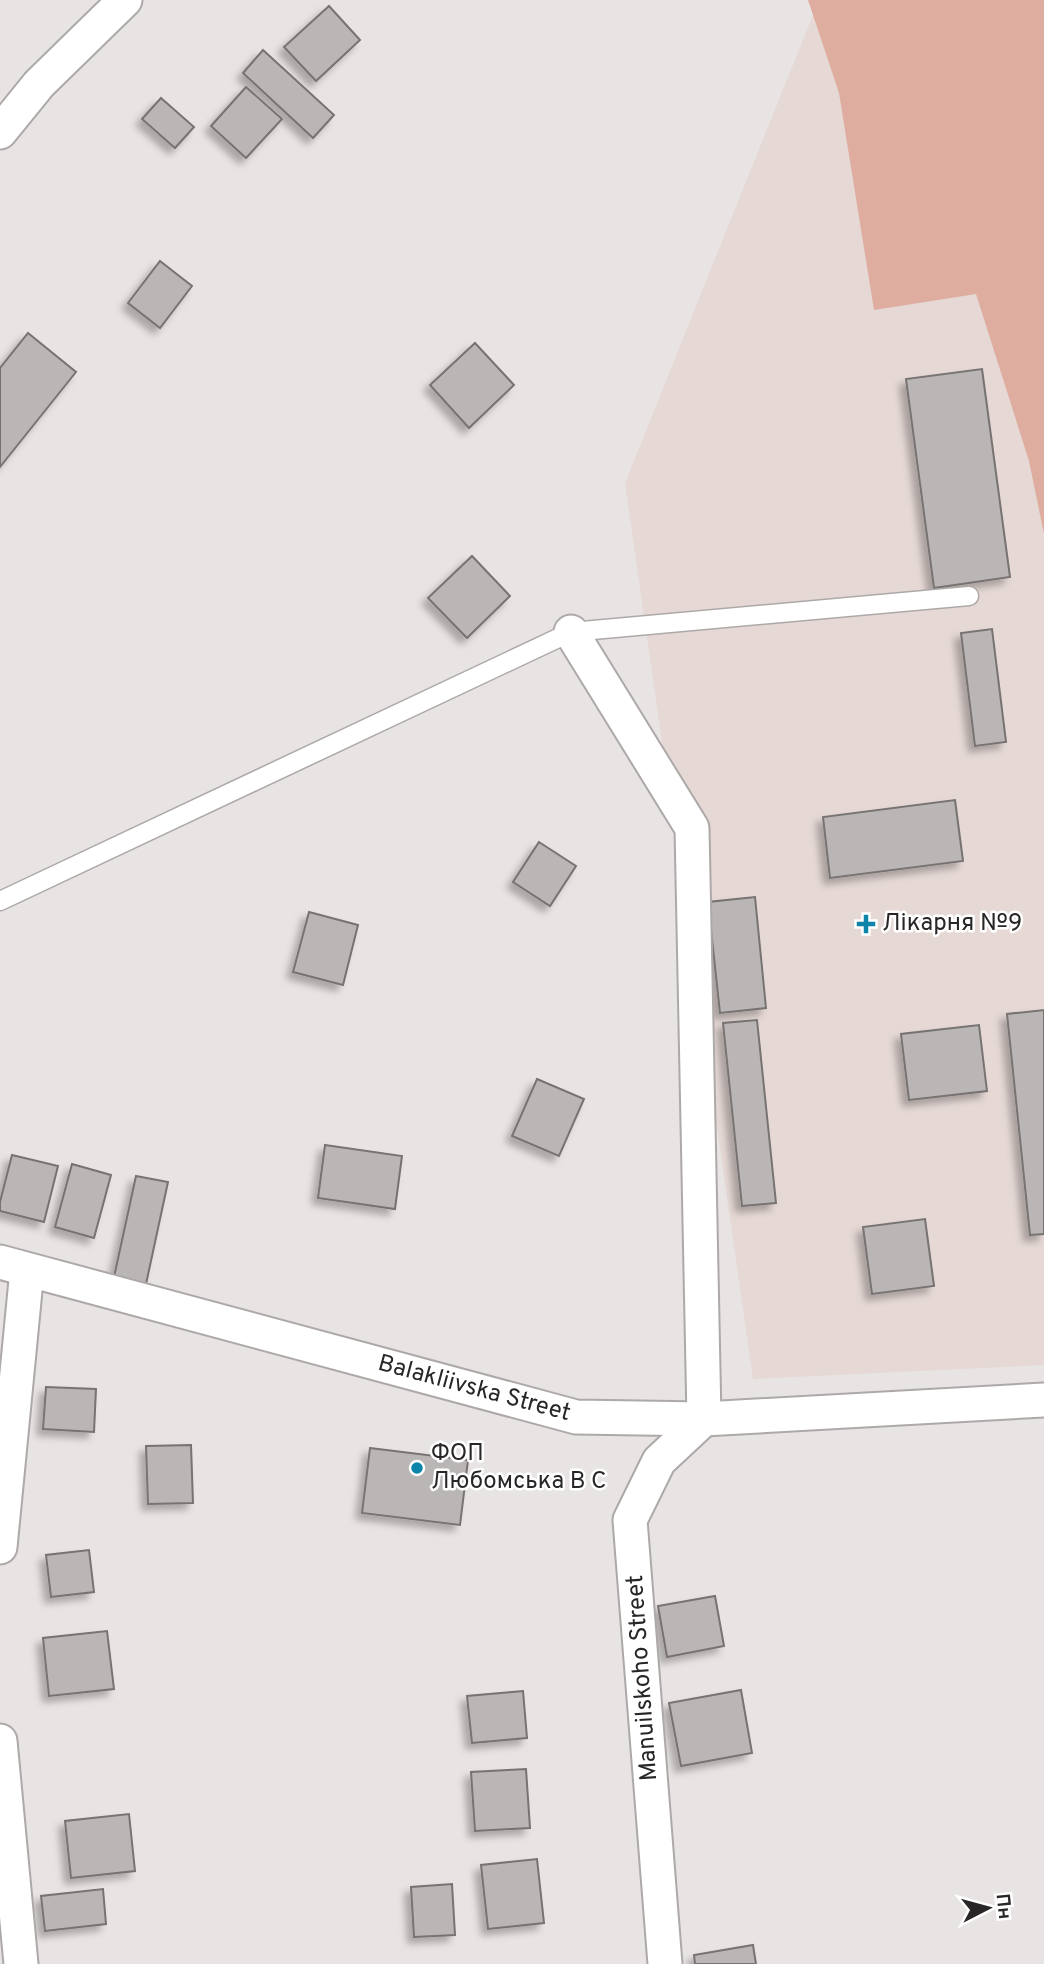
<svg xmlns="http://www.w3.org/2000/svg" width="1044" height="1964" viewBox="0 0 1044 1964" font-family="Overpass,sans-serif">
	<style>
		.built { fill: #e5d8d5 }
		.green { fill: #dead9f }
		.building { fill: #bab6b5; stroke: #777372; stroke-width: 2; filter: url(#shadow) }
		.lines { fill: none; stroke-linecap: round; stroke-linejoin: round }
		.service-casing { stroke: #ada9a8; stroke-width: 21 }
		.minor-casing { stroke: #ada9a8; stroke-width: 37 }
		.service { stroke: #fff; stroke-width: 18 }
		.minor { stroke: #fff; stroke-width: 33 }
		.poi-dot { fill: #0d85aa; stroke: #fff; stroke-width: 2.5 }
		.labels { text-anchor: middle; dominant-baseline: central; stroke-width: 5; stroke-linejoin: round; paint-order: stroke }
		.poi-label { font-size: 24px; fill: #282626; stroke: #fff; text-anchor: start }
		.street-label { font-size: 24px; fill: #282626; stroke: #fff }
	</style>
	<defs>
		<filter id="shadow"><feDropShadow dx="-6" dy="6" stdDeviation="3.5" flood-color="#0004"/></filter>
	</defs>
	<rect width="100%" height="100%" fill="#e8e4e3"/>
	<!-- built -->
	<path class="built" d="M819,0H1044V1365L753,1379L625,483Z"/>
	<!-- green -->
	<path class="green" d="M808,0H1044V534L1029,461L976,294L874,310L839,93Z"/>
	<!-- building -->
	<g class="building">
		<path d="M329,6L360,40L316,81L284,47Z"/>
		<path d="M263,50L334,115L313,138L243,73Z"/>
		<path d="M246,87L282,119L246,158L211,126Z"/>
		<path d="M161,98L194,127L175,148L142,119Z"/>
		<path d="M160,261L192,286L160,328L128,303Z"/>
		<path d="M28,333L76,372L0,467V368Z"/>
		<path d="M475,343L514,385L469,428L430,385Z"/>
		<path d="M982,369L1010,577L934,588L906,379Z"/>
		<path d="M472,556L510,596L467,638L428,598Z"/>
		<path d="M992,629L1006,742L975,746L961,633Z"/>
		<path d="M955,800L963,861L830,878L823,817Z"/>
		<path d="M539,842L576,866L550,906L513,882Z"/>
		<path d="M755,897L766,1008L720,1013L708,902Z"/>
		<path d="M309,912L358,925L343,985L293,972Z"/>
		<path d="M1044,1010V1234L1030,1235L1007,1014Z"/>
		<path d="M757,1020L776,1203L742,1206L723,1023Z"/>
		<path d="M979,1025L987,1091L909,1100L901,1034Z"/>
		<path d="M537,1079L584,1099L559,1156L512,1136Z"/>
		<path d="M325,1145L402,1156L395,1209L318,1198Z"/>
		<path d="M12,1155L58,1166L44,1222L0,1211V1202Z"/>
		<path d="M72,1164L111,1175L94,1238L55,1227Z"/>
		<path d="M136,1176L168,1182L146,1284L114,1277Z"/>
		<path d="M925,1219L934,1286L872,1294L863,1227Z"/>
		<path d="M46,1387L96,1389L94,1432L43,1429Z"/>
		<path d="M191,1445L193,1503L148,1504L146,1446Z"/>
		<path d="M370,1448L468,1460L460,1525L362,1513Z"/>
		<path d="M89,1550L94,1592L51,1597L46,1555Z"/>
		<path d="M715,1596L724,1646L667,1657L658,1606Z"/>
		<path d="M107,1631L114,1689L49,1696L43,1638Z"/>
		<path d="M741,1690L752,1753L681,1766L669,1703Z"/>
		<path d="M523,1691L527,1738L472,1743L467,1696Z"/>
		<path d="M526,1769L530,1828L475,1831L471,1772Z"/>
		<path d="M129,1814L135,1871L71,1878L65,1821Z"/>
		<path d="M537,1859L544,1923L488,1929L481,1865Z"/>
		<path d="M452,1884L455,1935L414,1937L411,1887Z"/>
		<path d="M103,1889L106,1924L45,1931L41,1896Z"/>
		<path d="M753,1945L756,1964H695L694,1955Z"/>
	</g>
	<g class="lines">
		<!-- service casing -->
		<g class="service-casing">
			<path id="service" d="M0,901L571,632L969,596"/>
		</g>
		<!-- minor casing -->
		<g class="minor-casing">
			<g id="minor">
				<path d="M0,132L39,84L125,0"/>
				<path d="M571,632L692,828L704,1419L659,1461L630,1520L665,1964"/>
				<path d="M0,1262L576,1417L704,1419L1044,1400"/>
				<path d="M0,1547L27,1270"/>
				<path d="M0,1741L21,1964"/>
			</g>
		</g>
		<!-- service -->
		<use href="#service" class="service"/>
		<!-- minor -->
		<use href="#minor" class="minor"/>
	</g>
	<!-- markers -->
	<g class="poi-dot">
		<path d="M862.5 913.5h7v7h7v7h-7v7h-7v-7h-7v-7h7z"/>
		<circle cx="417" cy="1468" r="7"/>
	</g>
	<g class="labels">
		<!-- poi labels -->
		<g class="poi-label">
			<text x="882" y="924">Лікарня №9</text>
			<text x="431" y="1454">ФОП<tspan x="431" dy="28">Любомська В С</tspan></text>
		</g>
		<!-- street labels -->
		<g class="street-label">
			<text transform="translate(474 1389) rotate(15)">Balakliivska Street</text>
			<text transform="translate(643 1678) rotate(-94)">Manuilskoho Street</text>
		</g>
	</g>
	<!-- north arrow -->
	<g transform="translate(988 1908) rotate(84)" stroke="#ffffff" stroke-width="5" paint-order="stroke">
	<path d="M0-5L12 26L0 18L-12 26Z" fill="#282626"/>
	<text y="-10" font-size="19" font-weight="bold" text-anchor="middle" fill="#282626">Пн</text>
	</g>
</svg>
